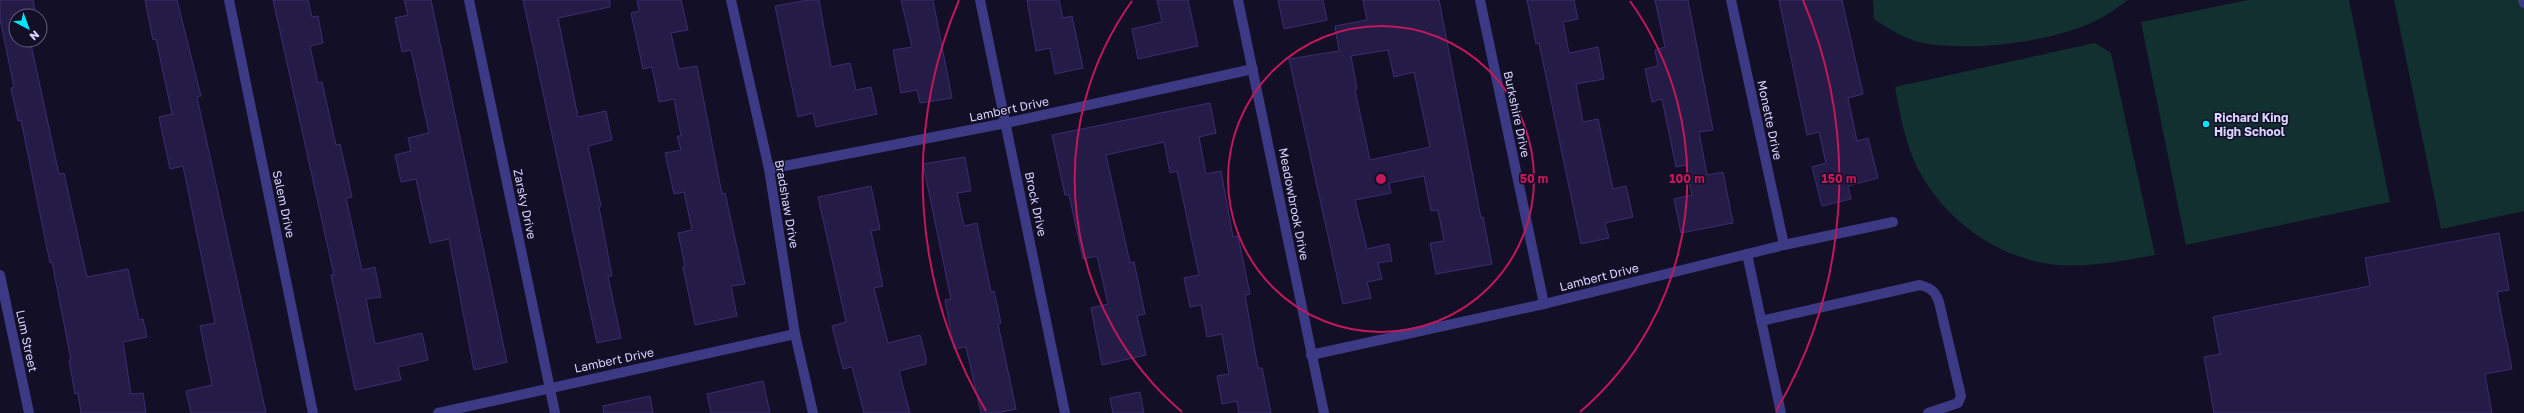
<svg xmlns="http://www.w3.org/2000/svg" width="2524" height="413" viewBox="0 0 2524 413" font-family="'Golos Text',sans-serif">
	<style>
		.green { fill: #12302f }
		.building { fill: #241b47; stroke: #3b2d73; fill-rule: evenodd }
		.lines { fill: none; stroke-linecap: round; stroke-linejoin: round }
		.lane { stroke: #3d3a85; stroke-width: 10 }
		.street { stroke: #3d3a85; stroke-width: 10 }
		.ring { fill: none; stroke: #c2185b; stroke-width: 2 }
		.poi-dot { fill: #00e5ff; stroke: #130f26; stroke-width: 1.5 }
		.labels { text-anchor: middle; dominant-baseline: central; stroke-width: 3; stroke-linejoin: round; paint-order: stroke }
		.street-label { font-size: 12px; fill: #d9d4ff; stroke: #130f26 }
		.poi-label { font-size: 12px; font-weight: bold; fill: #d9d4ff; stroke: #130f26; text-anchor: start }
		.centre { fill: #c2185b; stroke: #130f26; stroke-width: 2 }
		.ring-label { font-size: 12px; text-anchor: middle; font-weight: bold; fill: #c2185b; stroke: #130f26; stroke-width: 3; stroke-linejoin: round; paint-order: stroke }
	</style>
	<rect width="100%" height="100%" fill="#130f26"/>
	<!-- green -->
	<g class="green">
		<path d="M1873,0H2128C2118,7 2108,15 2097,20C2054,42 1971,52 1923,43C1905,39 1890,30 1874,19Z"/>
		<path d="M2248,0H2349L2390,202L2186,245L2141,22Z"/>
		<path d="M2394,0H2524V211L2441,229Z"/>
		<path d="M2095,43L2111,53L2155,255C2123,261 2091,267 2058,265C2000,260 1945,221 1918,169C1905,144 1900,114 1895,87Z"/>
	</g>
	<!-- building -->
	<g class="building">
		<path d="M0,0H33L36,16H16V40H30L59,174L64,173L87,277L128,269L139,320L143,319L147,337L123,342L131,394L143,393L146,413H81L78,393L75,394L69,360H71L52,262L50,263L21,120L18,121L11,88L14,87L0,19Z"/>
		<path d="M145,0H177L201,96L197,97L266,413H191L186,391L212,385L200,326L215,323L183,166L170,169L159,117L172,114L156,39L153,40Z"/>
		<path d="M273,0H308L312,17L318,16L323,43L310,46L318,83L322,82L336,145L340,144L352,197L346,198L362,270L375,267L381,297L366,299L375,344L422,333L428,360L398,367L401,380L355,390L331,275H334Z"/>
		<path d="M404,0H431L507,362L474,370L449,239L430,243L416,179L401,182L395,155L411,151L408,138L429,133L411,50L402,52L395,18L408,15Z"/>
		<path d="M523,0H610V7L558,18L578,117L606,111L612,140L588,146L601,206L599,207L612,276H608L621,338L597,343Z"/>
		<path d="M637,0H681L688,30L671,33L679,69L697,66L722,194L725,193L745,284L731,286L737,316L695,325L683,267L685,266L678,233L692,230L684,192L674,194L665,153L681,150L677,136H681L674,99L659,102L652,67L643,69L631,13L639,11Z"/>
		<path d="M808,0H819L831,67L850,63L856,90L871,87L877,114L816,127L813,113L798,117L775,6Z"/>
		<path d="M901,0H933L952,98L920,103L917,90L901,93L893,50L912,47Z"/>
		<path d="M1027,0H1059L1063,18L1072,16L1083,68L1055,74L1050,48L1036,51Z"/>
		<path d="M1157,0H1188L1198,46L1138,59L1132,29L1162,22Z"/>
		<path d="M1278,0H1323L1327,20L1284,29Z"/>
		<path d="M1363,0H1439L1481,218L1483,217L1492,264L1436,274L1430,243L1444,241L1438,210L1431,211L1424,176L1389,183L1391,193L1355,200L1367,249L1389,244L1392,261L1378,263L1382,279L1367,282L1371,298L1343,304L1289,59L1339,51L1335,26L1367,20ZM1388,50L1394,77L1414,72L1430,147L1370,160L1355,90L1357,89L1351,56Z"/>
		<path d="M1527,0H1574L1578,19L1563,22L1569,53L1598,47L1604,79L1576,84L1583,122L1598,119L1613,189L1626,186L1633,217L1605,223L1609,238L1581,244L1539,43L1536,44Z"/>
		<path d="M1655,0H1688L1713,130L1699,132L1707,175L1723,172L1733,223L1681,233L1674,199L1692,195L1686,165L1676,167L1662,99L1652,102L1645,69L1658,66L1655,50L1665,47Z"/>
		<path d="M1779,0H1842L1863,94L1848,98L1857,141L1868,138L1878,178L1848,186L1851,199L1822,206L1812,167L1826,163L1819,132L1807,135Z"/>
		<path d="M1210,103L1216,133L1199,137L1206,174L1221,171L1233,237L1238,236L1250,294L1245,295L1258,368H1262L1271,413H1239L1237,401L1222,404L1217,376L1229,374L1222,334L1207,337L1201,305L1190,307L1184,278L1199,275L1177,171L1170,173L1164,142L1106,155L1130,263L1134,262L1145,314L1137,316L1146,355L1102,365L1091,308L1108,304L1097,256L1083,259L1069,195H1065L1052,135Z"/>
		<path d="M965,157L971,191L957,193L964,226L977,223L991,292L994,291L1001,323L998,324L1016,409L996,413H981L966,347L954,349L945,300L951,299L923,164Z"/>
		<path d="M871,186L880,229L871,231L883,286L874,288L888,343L920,335L926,357V364L899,371L910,413H864L852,367L843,369L832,326L846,322L818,197Z"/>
		<path d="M2499,233L2509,290L2497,292L2512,369L2485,374L2492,413H2214L2204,357L2220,354L2213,317L2370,286L2365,258Z"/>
		<path d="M763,381L770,413H711L707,394Z"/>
		<path d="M1140,392L1144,413H1113L1110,398Z"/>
		<path d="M650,396L653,413H604L603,406Z"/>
	</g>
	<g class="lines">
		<!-- lane -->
		<g class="lane">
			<path d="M2523,0L2524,3"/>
			<path d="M1747,254L1781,413"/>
			<path d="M1761,321L1920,285C1931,288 1935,291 1939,302L1961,396L1958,403L1928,413"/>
		</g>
		<!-- street -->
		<g class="street">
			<path d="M229,0L313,413"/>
			<path d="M469,0L555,413"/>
			<path d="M731,0L769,169L795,334L813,413"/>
			<path d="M980,0L1065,413"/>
			<path d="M1238,0L1324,413"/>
			<path d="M1480,0L1544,304"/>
			<path d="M1731,0L1784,245"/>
			<path d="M769,169L1006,123L1253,69"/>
			<path d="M0,275L29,413"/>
			<path d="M1311,355L1544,304L1784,245L1893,222"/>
			<path d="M438,413L795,334"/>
		</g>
	</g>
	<!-- distance rings -->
	<g class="ring">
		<circle cx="1381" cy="179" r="153"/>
		<path d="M1182 412A306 306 0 0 1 1132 1M1630 1A306 306 0 0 1 1580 412"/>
		<path d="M986 411A458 458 0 0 1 959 0M1803 0A458 458 0 0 1 1776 411"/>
	</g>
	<!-- markers -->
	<circle class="poi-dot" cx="2206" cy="124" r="4"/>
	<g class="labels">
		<!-- street labels -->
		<g class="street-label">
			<text transform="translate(1009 109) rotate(-12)">Lambert Drive</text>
			<text transform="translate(1517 114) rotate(78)">Burkshire Drive</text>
			<text transform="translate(1770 120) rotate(78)">Monette Drive</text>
			<text transform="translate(284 204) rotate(78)">Salem Drive</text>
			<text transform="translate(525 204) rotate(78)">Zarsky Drive</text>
			<text transform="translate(787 204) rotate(80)">Bradshaw Drive</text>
			<text transform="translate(1036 204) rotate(78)">Brock Drive</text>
			<text transform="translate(1294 204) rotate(79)">Meadowbrook Drive</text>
			<text transform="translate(1599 277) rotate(-14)">Lambert Drive</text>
			<text transform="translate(27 341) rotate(78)">Lum Street</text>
			<text transform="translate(614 360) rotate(-12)">Lambert Drive</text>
		</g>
		<!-- poi labels -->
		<g class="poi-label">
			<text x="2214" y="117">Richard King<tspan x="2214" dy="14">High School</tspan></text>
		</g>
	</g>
	<circle cx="1381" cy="179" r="6" class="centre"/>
	<g class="ring-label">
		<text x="1534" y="183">50 m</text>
		<text x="1687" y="183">100 m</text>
		<text x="1839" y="183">150 m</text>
	</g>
	<!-- north arrow -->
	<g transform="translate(28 28) rotate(139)"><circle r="19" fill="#130f26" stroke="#625e7d"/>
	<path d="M0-3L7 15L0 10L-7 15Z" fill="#00e5ff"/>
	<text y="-6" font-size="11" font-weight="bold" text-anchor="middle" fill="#d9d4ff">N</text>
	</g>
</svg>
